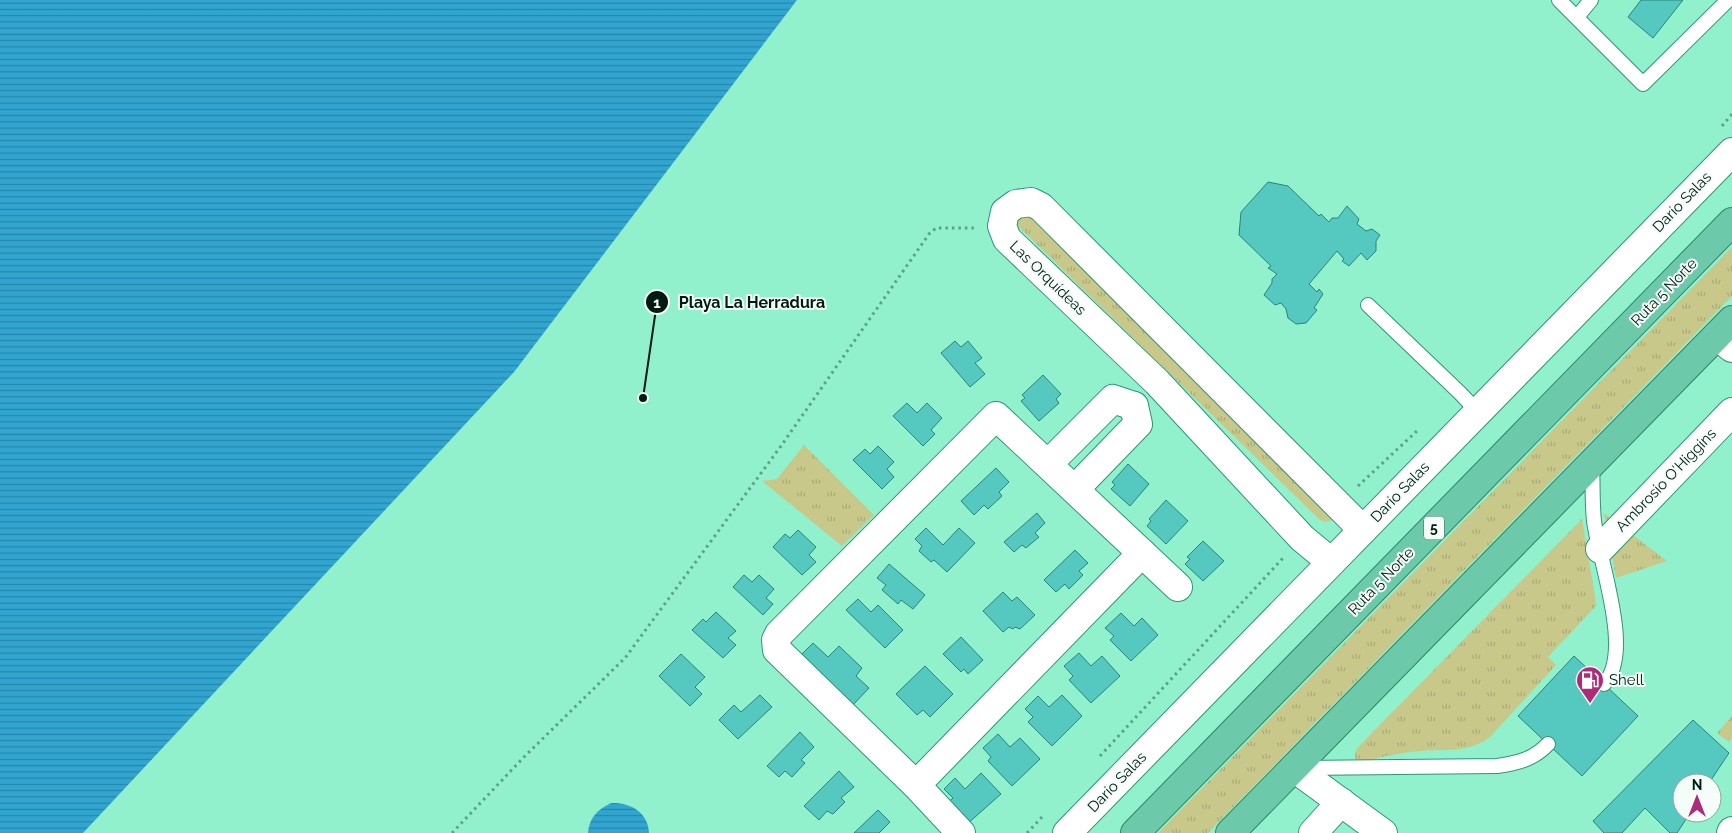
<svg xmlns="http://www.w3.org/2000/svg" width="1732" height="833" viewBox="0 0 1732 833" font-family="Raleway,sans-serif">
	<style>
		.grass { fill: url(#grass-tufts) }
		.water { fill: url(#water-rules) }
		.building { fill: #55c9bf; stroke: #28847c }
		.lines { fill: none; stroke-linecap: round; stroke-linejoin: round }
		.service-casing { stroke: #309574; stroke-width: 16 }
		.minor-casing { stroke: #309574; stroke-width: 30 }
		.tertiary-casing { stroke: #309574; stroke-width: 30 }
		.trunk-casing { stroke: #2e8467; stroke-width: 30 }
		.path { stroke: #5ba187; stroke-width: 3; stroke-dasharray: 2.5 4; stroke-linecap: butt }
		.service { stroke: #fff; stroke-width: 14 }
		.minor { stroke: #fff; stroke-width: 28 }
		.tertiary { stroke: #fff; stroke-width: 28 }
		.trunk { stroke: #6ccaaa; stroke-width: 28 }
		.labels { text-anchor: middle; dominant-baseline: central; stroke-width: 4; stroke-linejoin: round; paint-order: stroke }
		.shield { fill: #f5fdf9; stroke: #4a5f57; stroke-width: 1 }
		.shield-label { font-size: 14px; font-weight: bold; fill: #001b12 }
		.street-label { font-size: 15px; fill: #001b12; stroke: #f5fdf9 }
		.poi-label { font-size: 15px; fill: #001b12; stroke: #f5fdf9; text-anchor: start }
		.leader { fill: none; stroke: #001b12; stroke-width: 2 }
		.callout-dot { fill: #001b12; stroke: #f5fdf9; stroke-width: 2 }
		.mark-label { font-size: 15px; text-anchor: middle; font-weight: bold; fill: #fff }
		.callout-label { font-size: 16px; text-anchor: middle; font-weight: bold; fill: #001b12; stroke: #f5fdf9; stroke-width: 4; stroke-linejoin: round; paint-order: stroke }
	</style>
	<defs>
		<pattern id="grass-tufts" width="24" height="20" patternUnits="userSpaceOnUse" patternTransform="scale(1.25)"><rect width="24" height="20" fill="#c9c88b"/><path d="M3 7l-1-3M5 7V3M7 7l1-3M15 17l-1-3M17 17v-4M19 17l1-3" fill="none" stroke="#abab77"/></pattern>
		<pattern id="water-rules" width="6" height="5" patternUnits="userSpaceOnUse" patternTransform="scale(1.25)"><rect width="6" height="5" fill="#31a5d0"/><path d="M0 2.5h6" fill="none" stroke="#2786a7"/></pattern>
	</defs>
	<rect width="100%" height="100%" fill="#91f1cc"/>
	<!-- grass -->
	<g class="grass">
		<path d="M1029,212L1334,520L1325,522L1320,520L1019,227L1017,222L1019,213Z"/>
		<path d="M1732,247V296L1208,833H1158Z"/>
		<path d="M804,445L874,515L842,546L762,481L777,479Z"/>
		<path d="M1604,513L1667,561L1616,578Z"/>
		<path d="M1582,519L1595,596L1596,606L1548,657L1556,665L1490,737C1470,753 1445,749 1420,751C1400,753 1379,757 1359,762L1356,761C1352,754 1358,747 1363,742Z"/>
		<path d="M1732,716V738L1729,742L1717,733Z"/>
	</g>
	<!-- water -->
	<g class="water">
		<path d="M0,0H797L514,372L83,833H0Z"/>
		<path d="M611,803C630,802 648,812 649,833H588C589,818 597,810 611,803Z"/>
	</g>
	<!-- building -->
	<g class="building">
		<path d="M1641,0H1683L1653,38L1628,17Z"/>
		<path d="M1268,182L1288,186L1319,216L1321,214L1329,222L1332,218H1338L1347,206L1359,219L1357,224L1366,231L1372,229L1380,235L1376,241V251L1367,260L1361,253L1349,266L1342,261L1344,259L1337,251L1309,284L1317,292L1319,289L1323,294L1314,308L1317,310L1306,323L1296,324L1288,318L1286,309L1281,303L1275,305L1264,295L1272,283V279L1277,274L1268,268L1271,266L1239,235L1241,212Z"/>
		<path d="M955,341L961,347L968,341L982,358L975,363L985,374L970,387L941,353Z"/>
		<path d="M1043,375L1061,394L1056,399L1059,403L1039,421L1021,401L1025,398L1022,395Z"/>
		<path d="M907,403L917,413L927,403L942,418L931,430L935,434L923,446L893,416Z"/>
		<path d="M878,446L894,462L887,469L894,477L882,489L853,460L865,449L870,454Z"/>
		<path d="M1128,464L1149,484L1130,506L1111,489L1115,485L1112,482Z"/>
		<path d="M996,468L1009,482L999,492L1002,496L988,509L984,505L974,515L961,501Z"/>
		<path d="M1166,500L1188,521L1166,544L1147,526L1151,521L1149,519Z"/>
		<path d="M1037,513L1045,523L1035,533L1039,537L1026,548L1022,545L1014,552L1004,542Z"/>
		<path d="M926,528L943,545L959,528L975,543L947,572L934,560L931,562L919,551L922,546L915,539Z"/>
		<path d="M798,530L816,547L809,555L816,562L802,575L773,547L785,534L790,538Z"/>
		<path d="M1203,541L1224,561L1203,581L1185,564L1190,559L1187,557Z"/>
		<path d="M1075,550L1088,563L1079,571L1083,575L1069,589L1065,584L1056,592L1044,580Z"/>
		<path d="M889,564L925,595L913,609L901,600L898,604L882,590L886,585L877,578Z"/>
		<path d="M744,575L752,582L759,575L774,589L766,598L773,604L763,615L733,587Z"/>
		<path d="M1003,592L1012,601L1017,597L1035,615L1020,629L1015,627L1013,629L1009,627L1003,632L983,611Z"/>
		<path d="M858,599L871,612L878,605L903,630L885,648L846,610Z"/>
		<path d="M716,612L736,631L728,638L736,645L723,658L692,630L703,619L706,622Z"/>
		<path d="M1121,613L1134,626L1142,618L1158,635L1131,661L1110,640L1114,636L1105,628Z"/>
		<path d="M961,637L983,660L968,674L964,669L961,672L943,654Z"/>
		<path d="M813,643L828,657L839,646L862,668L856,676L869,688L852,706L808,668L812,664L802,654Z"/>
		<path d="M1079,653L1091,666L1102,656L1120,676L1091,703L1069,680L1073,676L1064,666Z"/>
		<path d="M681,654L705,677L695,687L702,694L690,706L659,676Z"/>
		<path d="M1574,656L1638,716L1582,776L1518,716Z"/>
		<path d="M925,666L953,694L930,717L923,710L917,715L896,694Z"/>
		<path d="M760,695L772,707L738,739L719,720L734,705L741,712Z"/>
		<path d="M1062,695L1082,716L1052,746L1028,722L1033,717L1025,709L1038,696L1049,707Z"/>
		<path d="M1693,720L1729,753L1709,783H1682V813H1690L1677,833H1670L1645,808L1622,833H1604L1593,821Z"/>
		<path d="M800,732L814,747L801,760L805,763L792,777L785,771L779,777L767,766Z"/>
		<path d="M998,734L1010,747L1020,738L1040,759L1012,786L988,761L991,757L983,748Z"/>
		<path d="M839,771L854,787L841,798L845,802L833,814L827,811L819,820L804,806Z"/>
		<path d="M981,773L1001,794L966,825L947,803L953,798L944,789L955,778L965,789Z"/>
		<path d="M878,810L890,822L879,833H854Z"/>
	</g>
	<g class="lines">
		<!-- service casing -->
		<g class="service-casing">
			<g id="service">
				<path d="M1559,0L1643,84L1728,0"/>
				<path d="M1577,17L1591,0"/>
				<path d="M1368,305L1460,393L1478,412"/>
				<path d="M1592,463C1593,482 1592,502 1594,521C1599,561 1634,653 1604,684"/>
				<path d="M1300,768L1497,766C1518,763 1534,759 1548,744"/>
			</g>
		</g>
		<!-- minor casing -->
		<g class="minor-casing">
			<g id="minor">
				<path d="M1717,336L1732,348"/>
				<path d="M1048,464L1113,399L1134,406"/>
				<path d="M1075,489L1138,424L1134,406"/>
				<path d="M1600,549L1732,412"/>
				<path d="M1331,562L1302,538L1157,382L1007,239L1002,226L1005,212L1016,204L1031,202L1041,207L1363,530"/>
				<path d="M1294,768L1383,833"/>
				<path d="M916,785L1142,553"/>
				<path d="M961,833L916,785L777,650L776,640L779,634L996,416L1178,587"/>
				<path d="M1313,833L1341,802"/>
				<path d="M1731,833L1732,831"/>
			</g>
		</g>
		<!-- tertiary casing -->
		<g class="tertiary-casing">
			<path id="tertiary" d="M1067,833L1732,152"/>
		</g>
		<!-- trunk casing -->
		<g class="trunk-casing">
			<g id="trunk">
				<path d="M1135,833L1732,222"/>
				<path d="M1230,833L1732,320"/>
			</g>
		</g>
		<!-- path -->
		<g class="path">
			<path d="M1722,126L1732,114"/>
			<path d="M1358,486L1419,429"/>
			<path d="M1100,756L1284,557"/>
			<path d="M452,833L524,757L625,658L781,446L929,234L936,228H976"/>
			<path d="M1027,833L1042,817"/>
		</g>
		<!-- service -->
		<use href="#service" class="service"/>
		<!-- minor -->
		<use href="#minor" class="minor"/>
		<!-- tertiary -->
		<use href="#tertiary" class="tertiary"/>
		<!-- trunk -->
		<use href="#trunk" class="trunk"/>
	</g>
	<!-- icons -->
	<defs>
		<g id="fuel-pin" transform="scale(1.4375)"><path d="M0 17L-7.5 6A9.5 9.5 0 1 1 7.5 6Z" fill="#ac2c7b" stroke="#f5fdf9"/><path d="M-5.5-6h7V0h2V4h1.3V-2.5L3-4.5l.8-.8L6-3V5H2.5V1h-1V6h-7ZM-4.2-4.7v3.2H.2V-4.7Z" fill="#fff"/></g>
	</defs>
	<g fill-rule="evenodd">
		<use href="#fuel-pin" x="1590" y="680"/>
	</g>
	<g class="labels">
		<!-- shield labels -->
		<rect class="shield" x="1424" y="516.5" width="20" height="23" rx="4"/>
		<g class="shield-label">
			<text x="1434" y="528">5</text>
		</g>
		<!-- street labels -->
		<g class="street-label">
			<text transform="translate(1682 202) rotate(-46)">Darío Salas</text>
			<text transform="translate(1048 278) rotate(44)">Las Orquídeas</text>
			<text transform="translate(1664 292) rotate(-46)">Ruta 5 Norte</text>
			<text transform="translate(1666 480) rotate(-46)">Ambrosio O'Higgins</text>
			<text transform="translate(1400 492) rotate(-46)">Darío Salas</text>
			<text transform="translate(1381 581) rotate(-46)">Ruta 5 Norte</text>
			<text transform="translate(1117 782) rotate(-46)">Darío Salas</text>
		</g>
		<!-- poi labels -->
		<g class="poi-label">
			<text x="1609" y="680">Shell</text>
		</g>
	</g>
	<!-- callouts -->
	<path class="leader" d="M643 398L657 302"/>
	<g class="callout-dot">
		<circle cx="643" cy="398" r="5"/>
		<circle cx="657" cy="302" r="12"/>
	</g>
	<g class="mark-label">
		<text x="657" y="308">1</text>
	</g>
	<g class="callout-label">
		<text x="752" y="308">Playa La Herradura</text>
	</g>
	<!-- north arrow -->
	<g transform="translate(1697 798)"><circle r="24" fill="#f5fdf9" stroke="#93a39d"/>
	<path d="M0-4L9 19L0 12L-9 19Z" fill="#ac2c7b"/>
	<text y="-8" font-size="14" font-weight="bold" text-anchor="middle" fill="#001b12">N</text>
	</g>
</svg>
